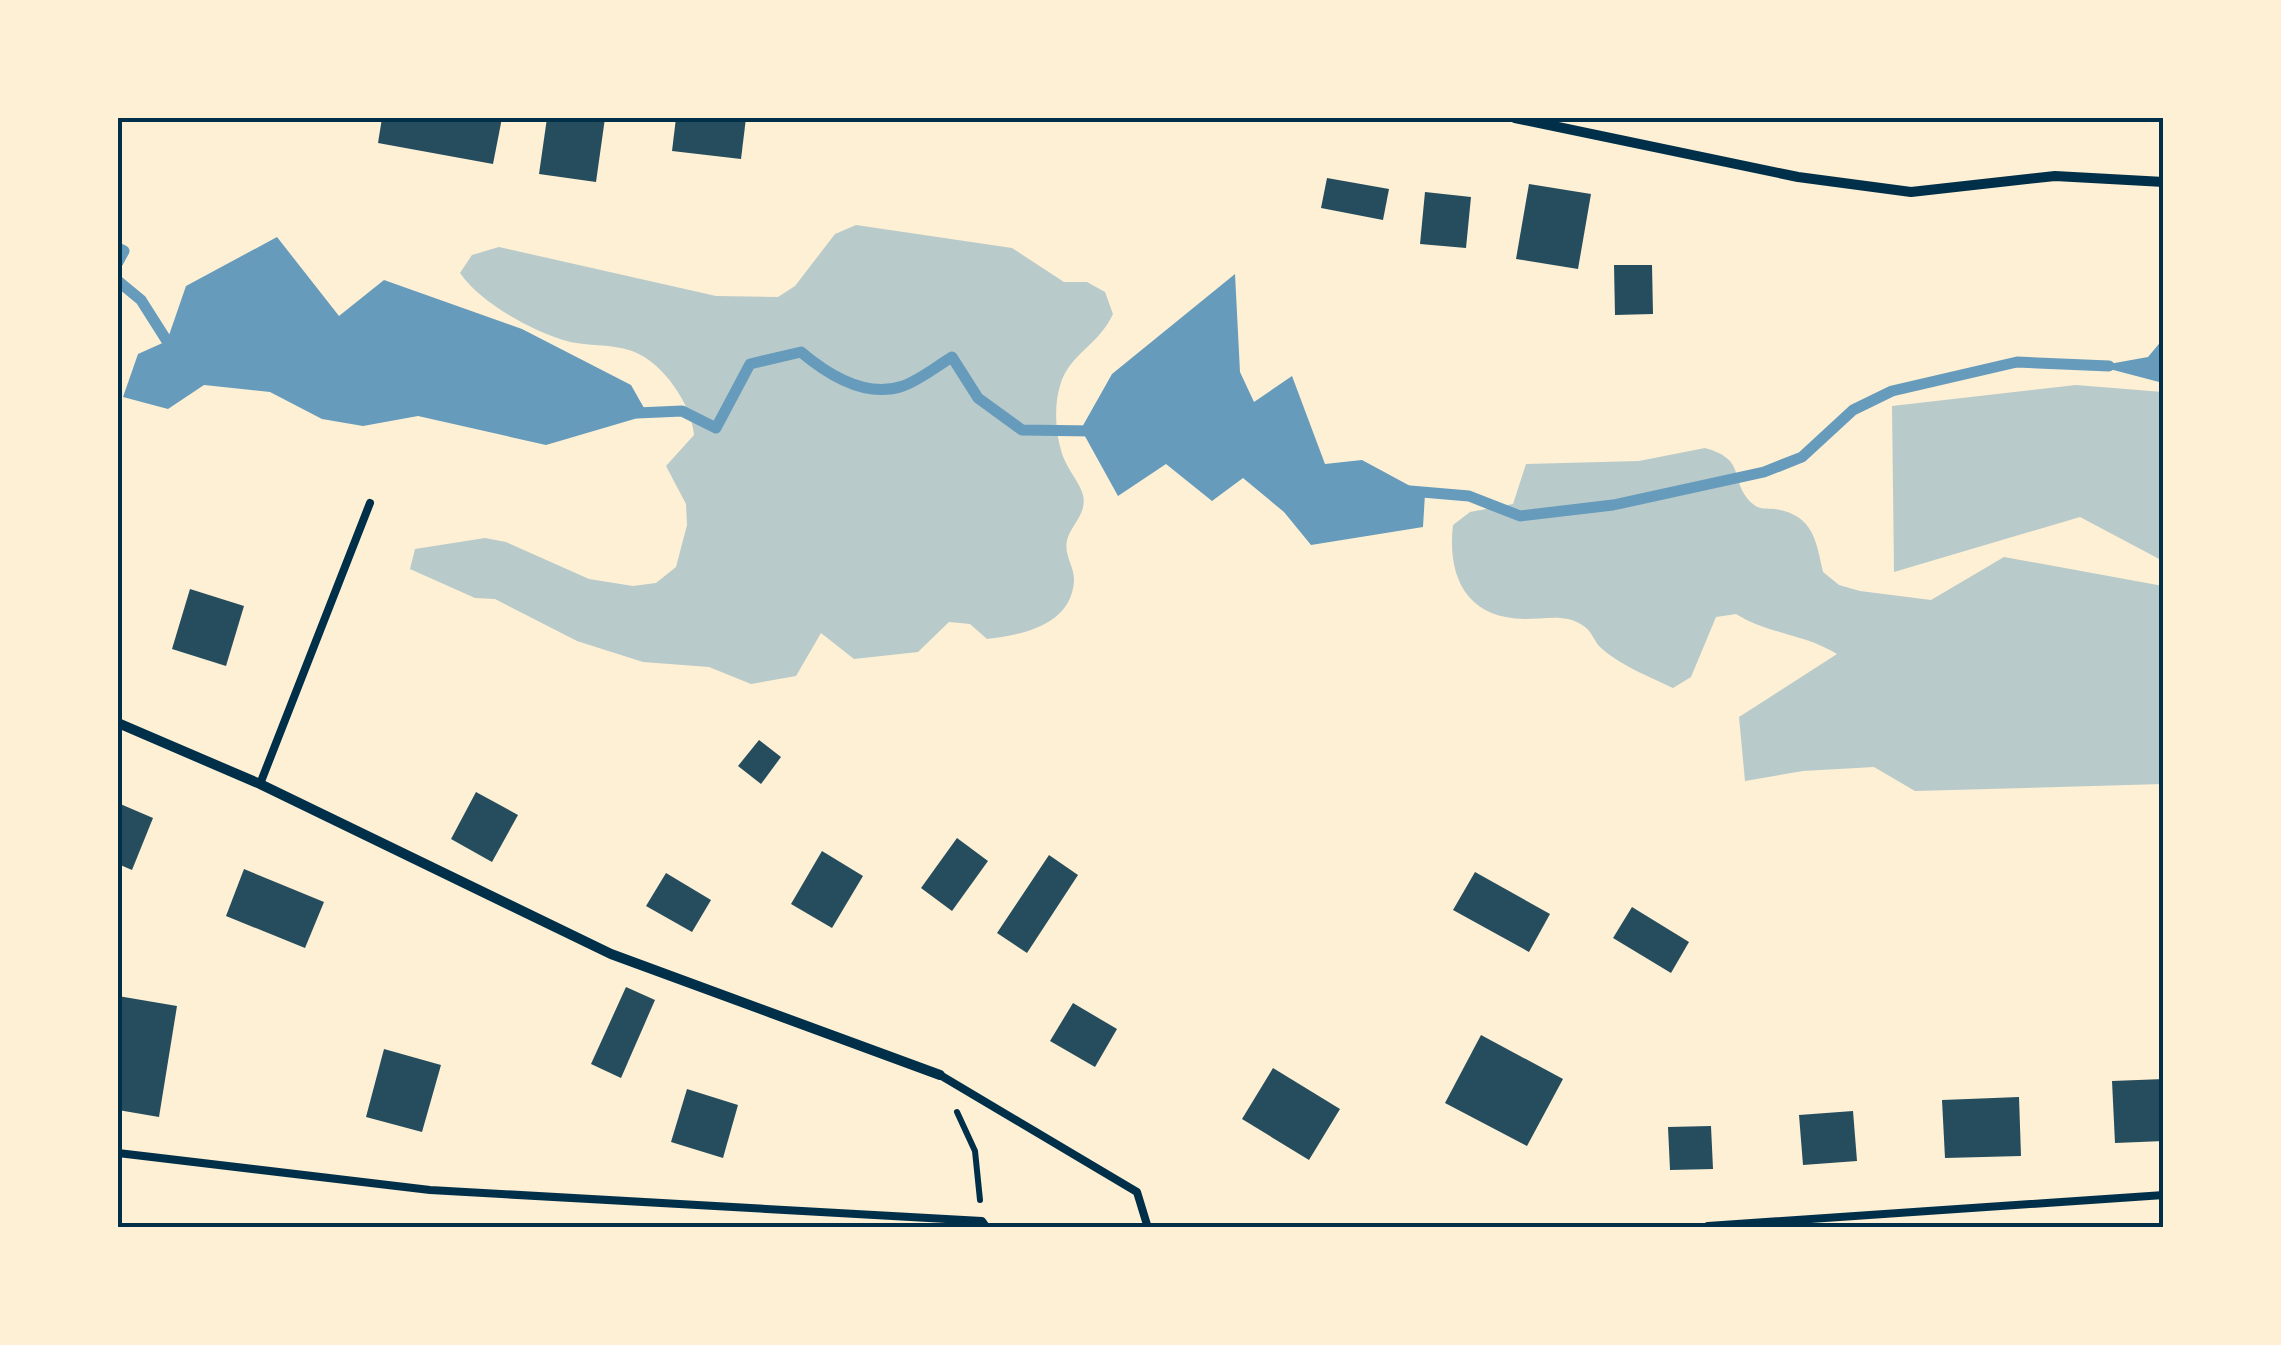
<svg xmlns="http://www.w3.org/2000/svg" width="2281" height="1345" viewBox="0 0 2281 1345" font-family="Raleway,sans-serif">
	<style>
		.green { fill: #b9caca }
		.water { fill: #669bbc }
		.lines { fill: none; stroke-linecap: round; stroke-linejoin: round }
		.stream { stroke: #669bbc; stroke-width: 11 }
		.building { fill: #264d5e }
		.path { stroke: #003049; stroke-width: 6 }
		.service { stroke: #003049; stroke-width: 8 }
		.minor { stroke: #003049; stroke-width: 10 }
		.neatline { fill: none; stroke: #003049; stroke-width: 4 }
	</style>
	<rect width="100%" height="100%" fill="#fdf0d5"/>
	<!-- green -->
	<g class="green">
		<path d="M856,225L1012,248L1064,282H1087L1105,292L1113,314C1099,345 1068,355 1060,386C1053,408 1056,441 1065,461C1070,472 1080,484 1083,495C1087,513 1073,523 1068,537C1062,554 1075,566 1074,581C1071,626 1021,635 987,639L970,624L949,622L918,652L854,659L821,633L796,676L751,684L709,667L643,662L577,641L495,599L475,598L410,569L415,549L485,538L506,542L589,579L633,586L656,583L676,567L687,525L686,504L666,466L694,435C692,405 663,362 632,351C610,343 585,347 563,340C528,329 480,302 460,273L472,255L499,247L716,296L778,297L795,286L835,234Z"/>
		<path d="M2076,385L2163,392V561L2080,517L1894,572L1892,406Z"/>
		<path d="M1705,448C1749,460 1728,482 1753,504C1760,510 1766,508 1775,509C1813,515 1816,540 1823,572L1839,585L1860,591L1931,600L2004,557L2163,586V784L1915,791L1874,767L1803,771L1745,781L1739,717L1837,654C1805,634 1768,634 1736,614L1716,617L1691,677L1673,688C1650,677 1617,664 1599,646C1594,640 1591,631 1585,627C1568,613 1545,619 1525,619C1466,619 1447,576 1453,525L1470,512L1513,504L1526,464L1639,461Z"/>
	</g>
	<!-- water -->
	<g class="water">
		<path d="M277,237L339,316L384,280L522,329L631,385L648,415L546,445L418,416L363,426L322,419L270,392L204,385L168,409L123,397L138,354L167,341L186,286Z"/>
		<path d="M1235,274L1240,372L1254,402L1292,376L1325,464L1362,460L1425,494L1423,527L1311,545L1284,512L1243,478L1212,501L1166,464L1118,496L1081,429L1112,374Z"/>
		<path d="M2163,339V383L2098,366L2148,357Z"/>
	</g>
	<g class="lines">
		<!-- stream -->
		<g class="stream">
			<path d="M118,248L124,251L118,262"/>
			<path d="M118,281L141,300L167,341L179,343"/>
			<path d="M637,413L682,411L716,428L750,364L801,352C827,374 865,399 903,386C920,380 937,366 952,357L978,398L1022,430L1092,431"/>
			<path d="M1410,491L1469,496L1520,516L1613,505L1764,472L1802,457L1853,410L1892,391L2017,362L2109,366"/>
		</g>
	</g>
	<!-- building -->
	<g class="building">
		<path d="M382,118H502L493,164L378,143Z"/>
		<path d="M547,118H605L596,182L539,174Z"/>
		<path d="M676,118H746L741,159L672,151Z"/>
		<path d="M1327,178L1389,189L1383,220L1321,208Z"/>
		<path d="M1529,184L1591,194L1578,269L1516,259Z"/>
		<path d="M1425,192L1471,197L1466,248L1420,244Z"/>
		<path d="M1614,265H1652L1653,314L1615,315Z"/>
		<path d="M190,589L244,606L226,666L172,649Z"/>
		<path d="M759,740L781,757L761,784L738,766Z"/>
		<path d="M476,792L518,815L492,862L451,839Z"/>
		<path d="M118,803L153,818L132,870L118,864Z"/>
		<path d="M957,838L988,861L952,911L921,888Z"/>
		<path d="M822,851L863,876L832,928L791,904Z"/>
		<path d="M1049,855L1078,875L1027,953L997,933Z"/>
		<path d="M244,869L324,902L305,948L226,916Z"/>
		<path d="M1475,872L1550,914L1529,952L1453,910Z"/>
		<path d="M666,873L711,900L692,932L646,906Z"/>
		<path d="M1632,907L1689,942L1671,973L1613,938Z"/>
		<path d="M626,987L655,1000L621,1078L591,1064Z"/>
		<path d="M118,996L177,1006L159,1117L118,1110Z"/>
		<path d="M1073,1003L1117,1029L1095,1067L1050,1041Z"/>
		<path d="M1481,1035L1563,1079L1527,1146L1445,1103Z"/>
		<path d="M384,1049L441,1065L422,1132L366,1117Z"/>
		<path d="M1273,1068L1340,1109L1309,1160L1242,1119Z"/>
		<path d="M2164,1079V1141L2115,1143L2112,1081Z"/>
		<path d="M687,1089L738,1105L723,1158L671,1142Z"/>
		<path d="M2019,1097L2021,1156L1945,1158L1942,1100Z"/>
		<path d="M1853,1111L1857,1161L1803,1165L1799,1115Z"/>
		<path d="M1711,1126L1713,1169L1670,1170L1668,1127Z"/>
	</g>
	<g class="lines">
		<!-- path -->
		<path class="path" d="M957,1112L975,1151L980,1200"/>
		<!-- service -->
		<g class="service">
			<path d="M260,784L370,503"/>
			<path d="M940,1075L1137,1192L1148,1228"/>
			<path d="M118,1153L430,1190L982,1221L987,1228"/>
			<path d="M1708,1226L2164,1195"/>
		</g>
		<!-- minor -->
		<g class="minor">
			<path d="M1515,118L1798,177L1911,192L2055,176L2164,182"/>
			<path d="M118,723L260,784L611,954L940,1075"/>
		</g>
	</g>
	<!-- border -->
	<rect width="2281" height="1345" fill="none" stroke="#fdf0d5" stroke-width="240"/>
	<rect x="120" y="120" width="2041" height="1105" class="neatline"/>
</svg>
